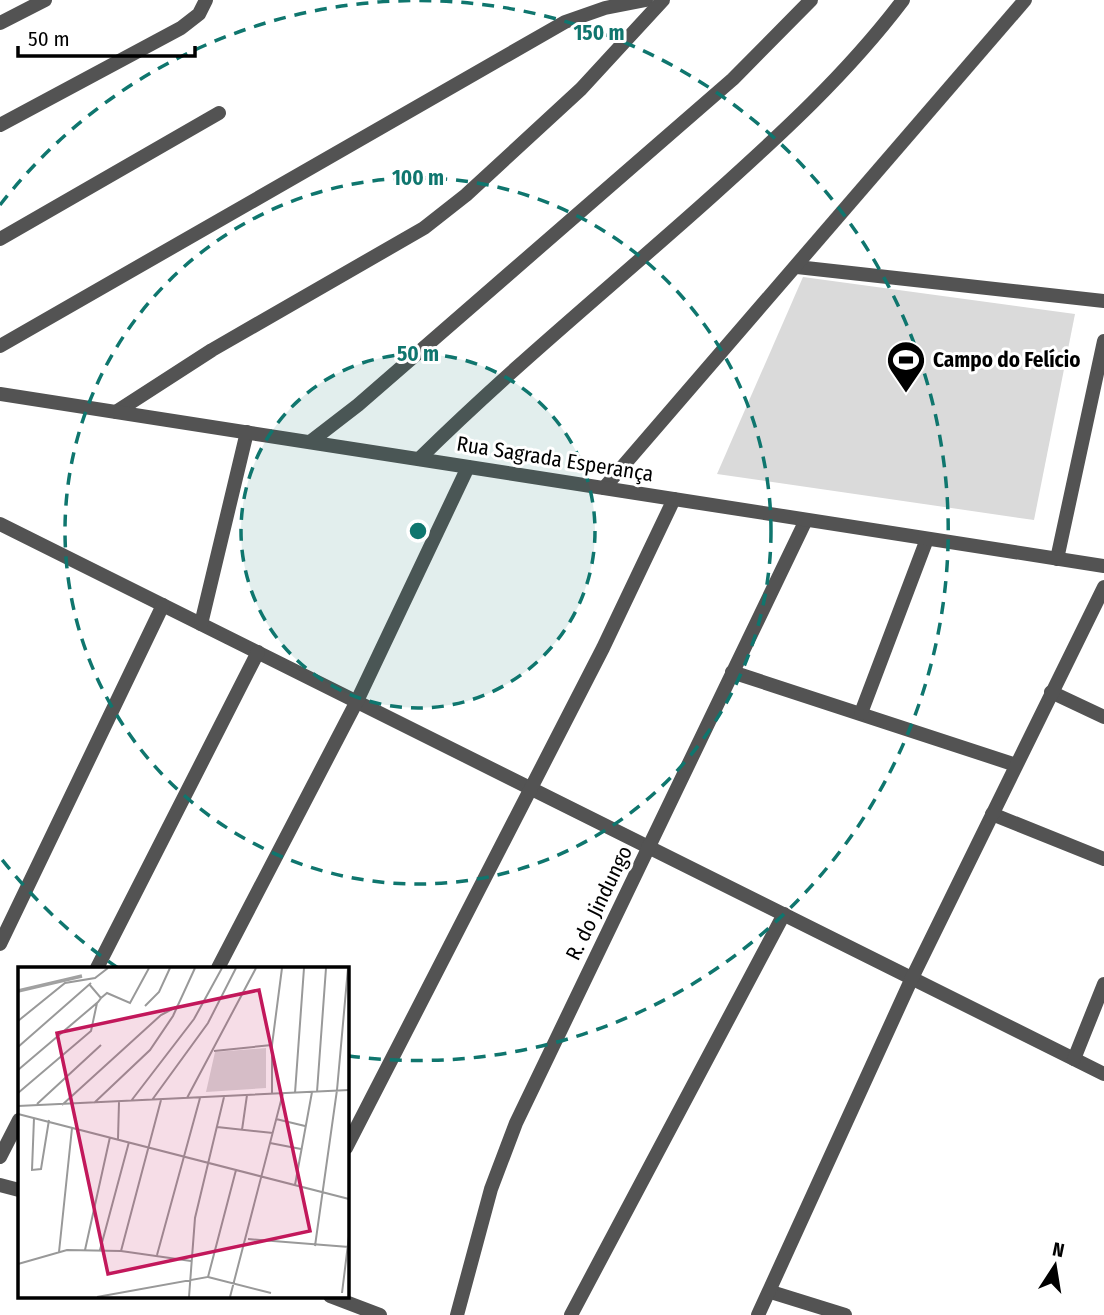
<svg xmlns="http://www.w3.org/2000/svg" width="1104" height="1315" viewBox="0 0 1104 1315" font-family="'Fira Sans Condensed',sans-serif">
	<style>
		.green { fill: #dadada }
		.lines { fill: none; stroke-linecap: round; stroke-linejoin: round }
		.minor { stroke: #535353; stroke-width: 14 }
		.tertiary { stroke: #535353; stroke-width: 14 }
		.ring { fill: none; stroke: #0f766e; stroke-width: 3.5; stroke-dasharray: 12 9 }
		.labels { text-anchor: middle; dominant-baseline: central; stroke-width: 6; stroke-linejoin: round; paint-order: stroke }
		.poi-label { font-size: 21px; font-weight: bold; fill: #000; stroke: #fff; text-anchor: start }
		.street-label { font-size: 21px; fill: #000; stroke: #fff }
		.inset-river { fill: none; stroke: #a1a1a1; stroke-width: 3.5 }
		.inset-road { fill: none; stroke: #999; stroke-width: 2 }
		.view { fill: #c2185b; fill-opacity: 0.15; stroke: #c2185b; stroke-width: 3.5 }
		.inset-edge { fill: none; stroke: #000; stroke-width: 3.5 }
		.centre { fill: #0f766e; stroke: #fff; stroke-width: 3.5 }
		.ring-label { font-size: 21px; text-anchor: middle; font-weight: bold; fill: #0f766e; stroke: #fff; stroke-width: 6; stroke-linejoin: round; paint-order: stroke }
	</style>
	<rect width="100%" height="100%" fill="#fff"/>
	<!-- green -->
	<path class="green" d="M803,277L1075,314L1034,520L717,474Z"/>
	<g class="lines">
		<!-- minor -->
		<g class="minor">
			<path d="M0,23L45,0"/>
			<path d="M0,125L181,28L199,14L206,0"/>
			<path d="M0,239L219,113"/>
			<path d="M797,267L1104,301"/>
			<path d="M0,346L565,22L605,8L646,0"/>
			<path d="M116,412L212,350L424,228L466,195L581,89L663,0"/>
			<path d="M310,442L358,405L733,79L811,0"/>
			<path d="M419,459C512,367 614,284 711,197C780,135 847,74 903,0"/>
			<path d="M604,488L1025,0"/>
			<path d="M0,524L1104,1074"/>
			<path d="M1057,559L1104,341"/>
			<path d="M201,624L247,432"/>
			<path d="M732,672L1016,765"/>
			<path d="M1051,692L1104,717"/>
			<path d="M861,713L927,539"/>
			<path d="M992,814L1104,859"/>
			<path d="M0,944L163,605"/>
			<path d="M97,968L258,652"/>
			<path d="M218,968L357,701L468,467"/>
			<path d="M1074,1059L1104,984"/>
			<path d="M346,1148L603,648L674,499"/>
			<path d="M0,1157L19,1120"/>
			<path d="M0,1185L19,1190"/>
			<path d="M771,1292L845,1315"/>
			<path d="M330,1296L380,1315"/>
			<path d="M457,1315L491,1189L516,1123L806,520"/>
			<path d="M571,1315L784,914"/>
			<path d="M758,1315L912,978L1104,587"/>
		</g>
		<!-- tertiary -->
		<path class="tertiary" d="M0,394L1104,566"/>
	</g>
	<!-- distance rings -->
	<circle cx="418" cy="531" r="177" fill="#0f766e" fill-opacity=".12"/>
	<g class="ring">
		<circle cx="418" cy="531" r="177"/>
		<circle cx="418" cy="531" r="353"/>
		<path d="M118 968A530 530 0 0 1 0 857M0 205A530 530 0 1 1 349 1056"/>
	</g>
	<!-- icons -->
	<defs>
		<g id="stadium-pin" transform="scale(2.0125)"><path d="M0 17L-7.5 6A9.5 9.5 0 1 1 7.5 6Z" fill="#000" stroke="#fff"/><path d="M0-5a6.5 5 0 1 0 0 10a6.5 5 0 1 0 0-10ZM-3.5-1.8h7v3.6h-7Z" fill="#fff"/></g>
	</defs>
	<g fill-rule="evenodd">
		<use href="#stadium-pin" x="906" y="360"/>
	</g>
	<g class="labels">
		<!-- poi labels -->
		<g class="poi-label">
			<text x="933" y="360">Campo do Felício</text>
		</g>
		<!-- street labels -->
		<g class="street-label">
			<text transform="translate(555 459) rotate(9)">Rua Sagrada Esperança</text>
			<text transform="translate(599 903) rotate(-64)">R. do Jindungo</text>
		</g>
	</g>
	<!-- overview -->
	<g transform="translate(18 967)">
		<rect width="331" height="331" fill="#fff"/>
		<path d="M248,81V121L188,125L197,85Z" fill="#dadada"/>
		<path class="inset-river" d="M0,24L64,9"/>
		<path class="inset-road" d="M83,31L89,26L112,36L131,1M127,39L141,25L152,1M0,54L47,16L77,11L90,1M0,80L73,16M196,84L254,78M0,103L80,35L83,31L71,17M299,125L308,1M0,126L73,64L79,36M277,126L286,1M254,127V78L264,1M169,131L238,1M134,133L190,56L218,1M113,134L176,52L204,1M76,136L132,83L155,49L177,1M19,137L83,78M44,138L143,48L160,39M0,139L331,123M0,147L331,232M16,151L14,203L23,202L31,153M258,152L287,159M199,160L255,166M224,163L229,128M100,172L101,135M252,176L283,182M277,218L294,125M230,272L331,280M297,279L319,123L330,1M67,283L92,170M82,283L111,175M103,284L143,133M41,285L54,161M139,288L182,131M0,297L49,283L103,284L173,294M190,310L253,326M324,326L331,269M79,330L190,310L218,203M171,330L177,251L206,130M212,330L265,126"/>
		<path class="view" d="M241,23L292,264L90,307L39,66Z"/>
		<rect width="331" height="331" class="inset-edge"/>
	</g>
	<circle cx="418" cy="531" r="10" class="centre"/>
	<g class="ring-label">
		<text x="599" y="40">150 m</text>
		<text x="418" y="185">100 m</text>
		<text x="418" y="361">50 m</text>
	</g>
	<!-- north arrow -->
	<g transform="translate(1055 1266) rotate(12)" stroke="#ffffff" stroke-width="5" paint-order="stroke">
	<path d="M0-5L12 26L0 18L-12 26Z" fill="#000000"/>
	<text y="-10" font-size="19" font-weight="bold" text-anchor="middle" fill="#000000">N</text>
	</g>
	<!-- scale -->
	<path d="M18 46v10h177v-10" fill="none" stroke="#000000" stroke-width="3.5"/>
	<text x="28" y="46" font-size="21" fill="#000000" stroke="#ffffff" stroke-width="5" paint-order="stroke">50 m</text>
</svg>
